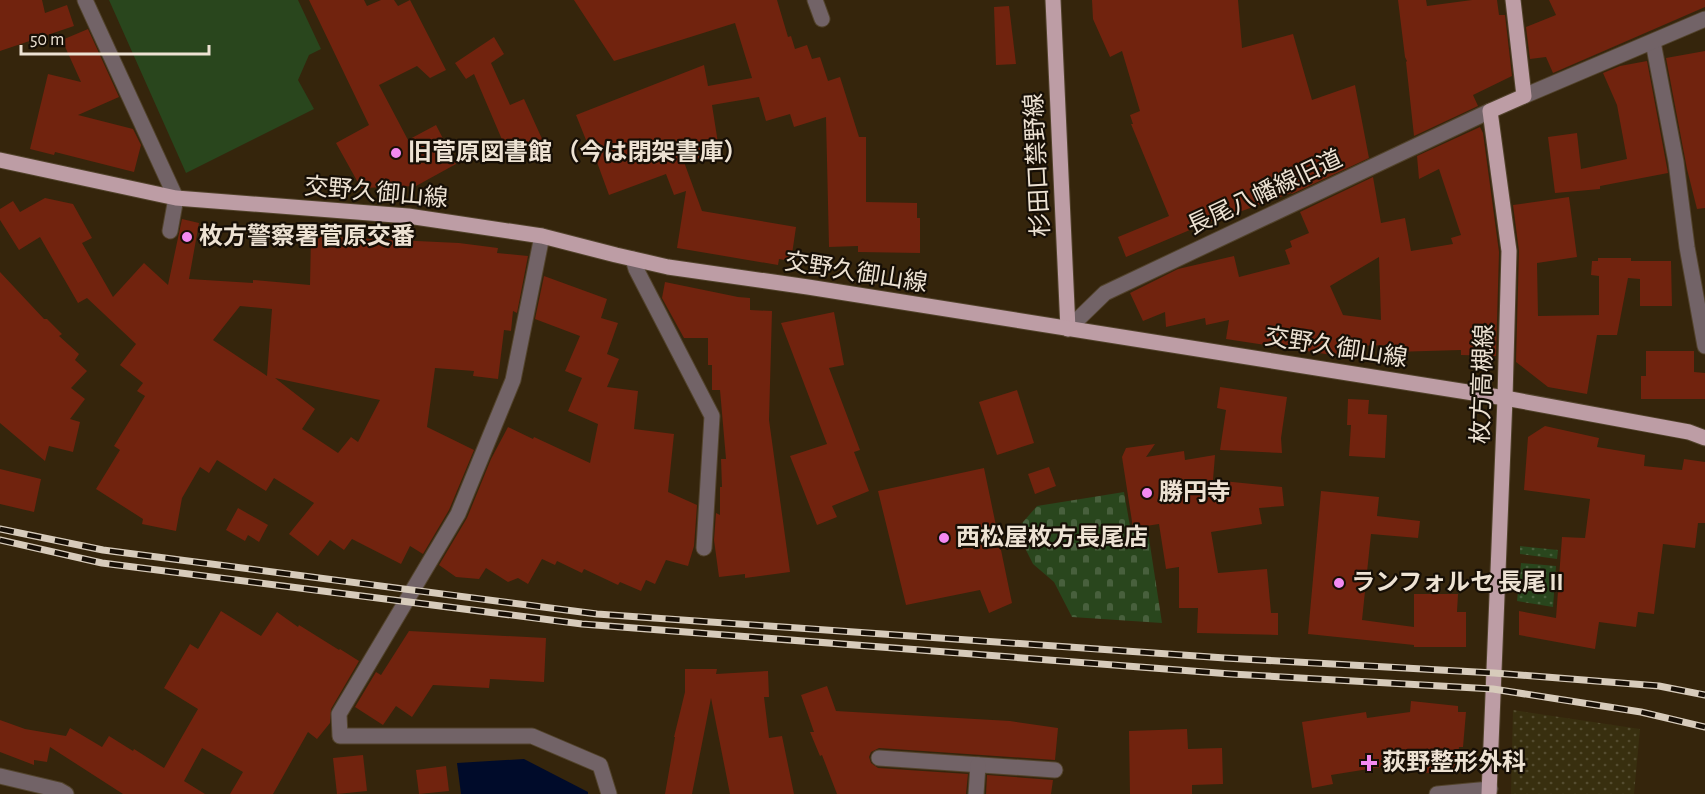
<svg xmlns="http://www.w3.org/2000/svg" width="1705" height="794" viewBox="0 0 1705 794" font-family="'Alegreya Sans','Noto Sans JP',sans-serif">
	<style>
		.sand { fill: url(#sand-dots) }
		.cemetery { fill: url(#cemetery-stones) }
		.garden { fill: url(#garden-dots) }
		.pitch { fill: #29461d }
		.water { fill: #000b2a }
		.building { fill: #71230e; fill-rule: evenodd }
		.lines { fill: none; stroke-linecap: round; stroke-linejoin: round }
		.minor-casing { stroke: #52432c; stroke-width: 17 }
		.major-casing { stroke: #52432c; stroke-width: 17 }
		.minor { stroke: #726367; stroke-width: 15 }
		.major { stroke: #bd9da5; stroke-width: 15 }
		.rail-casing { stroke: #d7cbbb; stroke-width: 7 }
		.rail { stroke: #170f06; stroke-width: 4.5; stroke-dasharray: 14; stroke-linecap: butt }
		.poi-dot { fill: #f38af1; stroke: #170f06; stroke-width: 2 }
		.labels { text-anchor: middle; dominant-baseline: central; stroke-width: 4.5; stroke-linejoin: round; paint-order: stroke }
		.poi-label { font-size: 24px; font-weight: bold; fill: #ede2d3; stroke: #170f06; text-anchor: start }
		.street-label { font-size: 24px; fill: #ede2d3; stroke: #170f06 }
	</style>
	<defs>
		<pattern id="sand-dots" width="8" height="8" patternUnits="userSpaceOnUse" patternTransform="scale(1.5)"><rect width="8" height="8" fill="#382f0f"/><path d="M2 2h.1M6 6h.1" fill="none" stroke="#554d31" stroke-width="1.8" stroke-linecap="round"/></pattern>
		<pattern id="cemetery-stones" width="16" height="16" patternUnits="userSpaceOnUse" patternTransform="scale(1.5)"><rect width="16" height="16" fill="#29461d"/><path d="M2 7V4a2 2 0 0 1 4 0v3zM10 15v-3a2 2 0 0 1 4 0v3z" fill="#48603d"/></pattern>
		<pattern id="garden-dots" width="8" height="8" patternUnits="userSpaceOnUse" patternTransform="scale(1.5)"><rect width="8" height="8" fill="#29461d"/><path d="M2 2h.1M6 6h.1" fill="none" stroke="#48603d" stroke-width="1.8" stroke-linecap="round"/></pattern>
	</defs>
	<rect width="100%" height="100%" fill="#35250c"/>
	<!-- sand -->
	<path class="sand" d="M1513,710L1640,729L1634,794H1511Z"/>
	<!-- cemetery -->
	<path class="cemetery" d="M1124,492L1131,532H1148L1162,623L1072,617L1054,582L1033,564L1016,530L1037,506Z"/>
	<!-- garden -->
	<g class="garden">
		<path d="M1520,546L1558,550L1557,559L1520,554Z"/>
		<path d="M1521,563L1556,566L1553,607L1517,601Z"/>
	</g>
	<!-- pitch -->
	<path class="pitch" d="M109,0H298L321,49L309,55L298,80L314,109L186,173Z"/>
	<!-- water -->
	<path class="water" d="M524,759L588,792V794H461L457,763Z"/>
	<!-- building -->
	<g class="building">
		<path d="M0,0H42L45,13L67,5L74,26L0,51Z"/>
		<path d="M309,0H364L367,6L381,0H394L398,6L410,0L446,70L430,78L417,66L379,85L408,140L436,125L456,164L416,186L361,188L336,143L369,125Z"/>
		<path d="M574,0H777L788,37L791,36L795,49L807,45L812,59L820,57L828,81L840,77L859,137H866V202L917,203V218H920V253L858,252V246L829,247L826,117L794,127L790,114L766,121L759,97L712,105L720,156L684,162L702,211L796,227L791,261L779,259L778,265L677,248L686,191L674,195L666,174L609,195L594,154L592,155L576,115L704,65L708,86L752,78L735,23L614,61Z"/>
		<path d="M1092,0H1238L1242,48L1293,34L1312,100L1355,85L1369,158L1292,194L1291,193L1231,215L1230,213L1126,257L1118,237L1169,216L1131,124H1133L1130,115L1140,111L1122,51L1110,57L1093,19Z"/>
		<path d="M1398,0H1426L1427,6L1472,0H1497L1499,15H1505L1512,76L1473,95L1478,106L1414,136L1406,62L1407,61L1405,57Z"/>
		<path d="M1549,0H1705V7L1553,73L1546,57L1530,59L1526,27L1556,15Z"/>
		<path d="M1009,6L1016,64L996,65L994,7Z"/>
		<path d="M88,29L119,97L78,115L133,129L141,145L134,172L55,152L54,155L30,149L48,74L81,82L62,40Z"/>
		<path d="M494,37L504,54L491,63L510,105L524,99L543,141L509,156L474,74L466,79L455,63Z"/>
		<path d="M1705,51V208L1697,209L1687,169L1666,58Z"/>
		<path d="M1647,61L1668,173L1600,186V189L1555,193L1548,137L1577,133L1581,169L1627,159L1617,105L1603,73L1620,66Z"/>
		<path d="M1480,127L1483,133L1499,252L1496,356L1461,355V350L1393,352L1392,345L1348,346L1347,352L1339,350V356L1226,339L1229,320L1206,325L1205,318L1166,327L1165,312L1143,321L1130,293L1178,269L1234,256L1239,277L1290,264L1285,250L1292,247L1290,241L1309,233L1300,212L1373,177L1381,223L1405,218L1411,251L1453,244L1451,238L1461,235L1439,169L1419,179L1417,156ZM1379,257L1381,320L1343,315L1330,286Z"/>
		<path d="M1569,197L1577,257L1537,263L1538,316L1599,315V276L1591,275L1592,261H1598V258H1631V261H1671L1672,306H1640V279L1628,278L1617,335H1597L1587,394L1548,387L1516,362L1519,251L1513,205Z"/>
		<path d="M45,198L73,204L92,238L82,243L113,297L144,263L168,285L182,219L199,223L189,279L253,283V280L310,285L311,236L459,243L498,248L497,253L528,256L517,313L513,311L511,331L504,330L498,379L473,376L474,371L435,368L427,427L474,450L449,510L423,554L410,546L401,564L352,539L344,550L330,540L318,556L289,534L314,503L274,478L266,491L217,460L209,473L200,467L182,498L176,531L142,524L143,519L96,489L120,450L114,446L145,396L137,391L143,383L120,365L136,344L87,298L78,303L40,237L19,250L0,220V209L13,201L20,212ZM240,306L272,309L267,376L213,340ZM275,378L322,388L380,400L358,442L351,437L338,453L302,429L315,409Z"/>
		<path d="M0,272L44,319H47L62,334L59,336L79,354L75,360L87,371L71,388L85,399L70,419L80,422L73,452L49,446L45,461L0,423Z"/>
		<path d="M544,276L607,299L601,318L618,323L607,354L619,359L607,387L638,391L634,429L674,434L668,492L697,505L694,546L688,566L666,560L655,584L646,580L641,591L620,582L618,585L584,569L582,573L557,561L555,565L542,559L528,584L518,578L508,582L486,568L479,579L456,577L439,565L467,518L491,459L508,427L533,439L534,437L590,463L598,424L568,411L582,378L565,371L580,336L535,319Z"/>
		<path d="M665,282L738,297L750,298V310L772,311L769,420L790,572L745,578V574L719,577L714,540L716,513L720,515V487H722L721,459H726L720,390H712V365H708V338H684L662,298Z"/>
		<path d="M834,312L844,365L829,368L860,450L854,452L869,491L832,506L837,517L817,525L790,456L827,444L781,323Z"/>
		<path d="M1646,351H1694V372L1705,373V399H1641V376H1646Z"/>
		<path d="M1220,387L1287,397L1281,438L1282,453L1220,450L1226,410L1217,408Z"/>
		<path d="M1017,390L1034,443L997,455L979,402Z"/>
		<path d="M1348,399L1369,400L1368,414L1387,415L1385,458L1349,456L1351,425H1347Z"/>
		<path d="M1545,426L1599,438L1597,447L1645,455L1644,466L1682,470L1684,459L1705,462V523H1698L1695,548L1663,544L1654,614L1638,612L1636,627L1599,622L1595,649L1519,635V611L1556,618L1562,537L1585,538L1590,499L1524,490L1528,437Z"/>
		<path d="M1155,444L1146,457L1184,451L1185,460L1215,455L1213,480L1282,487L1284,506L1259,508L1262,524L1211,532L1218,573L1267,569L1271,613H1278V635L1197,633L1198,608H1179V567L1166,569L1159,524L1133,528L1122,457L1126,448Z"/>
		<path d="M1049,467L1056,486L1035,494L1028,474Z"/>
		<path d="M984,468L1012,603L989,613L980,590L906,605L878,491Z"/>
		<path d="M0,469L41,479L34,512L0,504Z"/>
		<path d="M1321,491L1379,497L1377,516L1420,521L1418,538L1371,534L1362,620L1414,627V594H1458L1457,612H1466V647H1414V645L1308,634Z"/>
		<path d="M238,508L268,525L259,542L248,535L245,541L226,530Z"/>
		<path d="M221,611L261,636L277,612L298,627L299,625L339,650L340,649L359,661L331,709L330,723L317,739L308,732L273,794H230L243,772L202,748L184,781L205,794H123L50,747L47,762L34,760V765L0,752V720L25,729L66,736L70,728L102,747L109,736L133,751L134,749L164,768L198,709L164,688L190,644L198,649Z"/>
		<path d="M409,631L546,638L544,682L490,679L489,688L433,685L412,717L396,706L383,725L355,707L376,672L381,675Z"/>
		<path d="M685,669H717L716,674L768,671L769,697H764L769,738L782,736L794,794H730L711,698L692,794H665L675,737H674L685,692Z"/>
		<path d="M827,686L836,711L1010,721L1058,728L1055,760L879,748L871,752L869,757L871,763L878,768L968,774L966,794H837L822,755L820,756L810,732H814L801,695Z"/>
		<path d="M1411,701L1458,706V712H1466L1463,747H1459L1457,771L1443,770V774L1405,771L1406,763L1331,775L1333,784L1312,788L1302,722L1366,712L1367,718L1410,712Z"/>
		<path d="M1187,729L1188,749L1222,748L1223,784L1192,785V794H1130L1129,731Z"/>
		<path d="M363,755L367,791L337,794L333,758Z"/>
		<path d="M446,766L449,791L419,794L416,770Z"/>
		<path d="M987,775L1053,780L1051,794H986Z"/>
	</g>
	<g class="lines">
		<!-- minor casing -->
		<g class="minor-casing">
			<g id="minor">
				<path d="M85,0L176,198L170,231"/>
				<path d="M815,0L822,19"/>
				<path d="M1653,42L1676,162L1687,247L1705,346"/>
				<path d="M1524,96L1705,19"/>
				<path d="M542,236L513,380L458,514L339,714L340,736H532L600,765L609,794"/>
				<path d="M633,259L636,269L712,416L704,548"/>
				<path d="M1068,329L1105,293L1490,111"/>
				<path d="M879,758L1055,770"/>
				<path d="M0,776L59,790L66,794"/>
				<path d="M976,794L978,765"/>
				<path d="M1437,794L1490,789"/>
			</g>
		</g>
		<!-- major casing -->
		<g class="major-casing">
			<g id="major">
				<path d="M1053,0L1068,329"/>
				<path d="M0,160L176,198L408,216L542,236L616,255L668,267L808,287L1505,398L1689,432L1705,438"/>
				<path d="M1489,794L1505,398L1509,251L1490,111L1524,96L1513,0"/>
			</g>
		</g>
		<!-- minor -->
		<use href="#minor" class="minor"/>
		<!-- major -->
		<use href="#major" class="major"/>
		<!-- rail casing -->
		<g class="rail-casing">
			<g id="rail">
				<path d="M0,529L103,550L597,614L1225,658L1494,673L1659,686L1705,695"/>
				<path d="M0,540L102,563L582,624L1231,674L1493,689L1641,712L1705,727"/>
			</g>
		</g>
		<!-- rail -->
		<use href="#rail" class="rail"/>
	</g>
	<!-- markers -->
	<g class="poi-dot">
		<circle cx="396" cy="153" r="6"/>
		<circle cx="187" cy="237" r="6"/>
		<circle cx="1147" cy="493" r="6"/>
		<circle cx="944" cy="538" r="6"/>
		<circle cx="1339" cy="583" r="6"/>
		<path d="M1366 754h6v6h6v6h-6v6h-6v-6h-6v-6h6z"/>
	</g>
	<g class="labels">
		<!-- poi labels -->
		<g class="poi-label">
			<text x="408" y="153">旧菅原図書館 （今は閉架書庫）</text>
			<text x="199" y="237">枚方警察署菅原交番</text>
			<text x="1159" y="493">勝円寺</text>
			<text x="956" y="538">西松屋枚方長尾店</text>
			<text x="1351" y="583">ランフォルセ 長尾 II</text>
			<text x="1382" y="763">荻野整形外科</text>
		</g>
		<!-- street labels -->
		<g class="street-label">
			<text transform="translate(1038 165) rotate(-93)">杉田口禁野線</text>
			<text transform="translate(376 193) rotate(5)">交野久御山線</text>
			<text transform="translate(1265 193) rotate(-25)">長尾八幡線旧道</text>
			<text transform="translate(856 273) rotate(9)">交野久御山線</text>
			<text transform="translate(1336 348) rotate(9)">交野久御山線</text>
			<text transform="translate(1483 384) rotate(-88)">枚方高槻線</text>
		</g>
	</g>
	<!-- scale -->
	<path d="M21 45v9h188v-9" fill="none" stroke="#ede2d3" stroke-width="3"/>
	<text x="30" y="45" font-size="18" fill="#ede2d3" stroke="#170f06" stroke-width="4.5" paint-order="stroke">50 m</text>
</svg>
